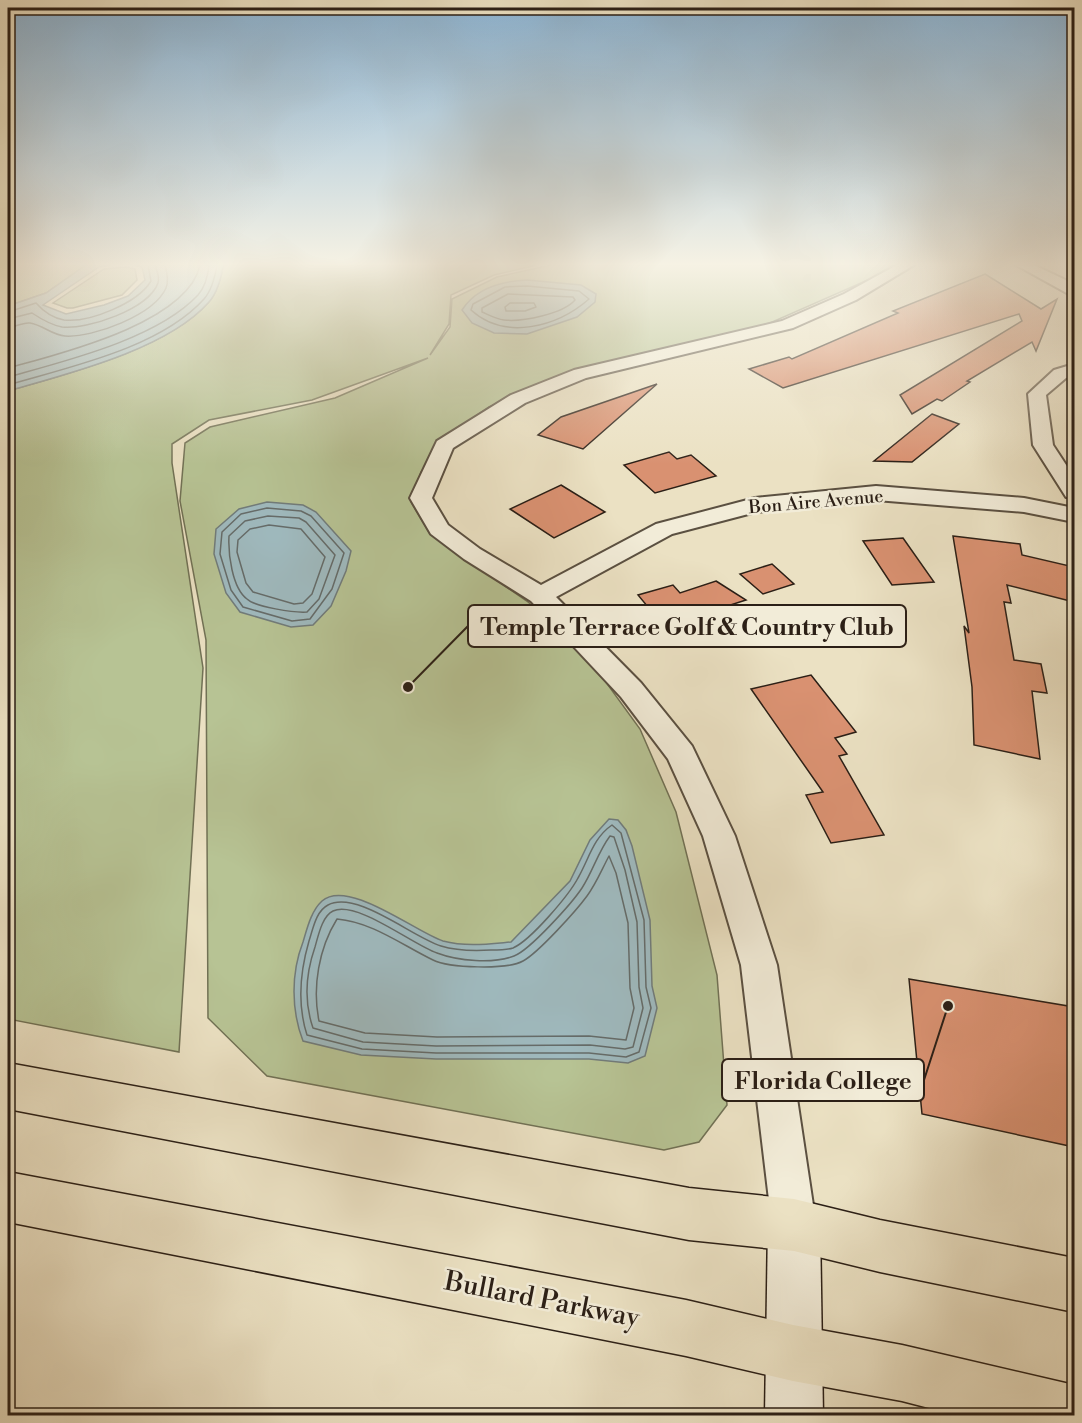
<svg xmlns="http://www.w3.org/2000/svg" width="1082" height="1423" viewBox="0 0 1082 1423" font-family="'Libre Bodoni',serif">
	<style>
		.green { fill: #b7c394; stroke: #717155; stroke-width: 1.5 }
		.water { fill: #9fbabf; stroke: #717c7b; stroke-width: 1.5 }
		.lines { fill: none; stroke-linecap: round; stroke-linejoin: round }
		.shore { stroke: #656c6a; stroke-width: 1.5 }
		.building { fill: #d99171; stroke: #2b1f16; stroke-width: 1.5 }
		.street-casing { stroke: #5b5041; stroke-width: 4 }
		.secondary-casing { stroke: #2b1f16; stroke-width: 3 }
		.primary-casing { stroke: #2b1f16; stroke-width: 3 }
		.street { fill: #f2ecd8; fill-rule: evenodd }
		.secondary { fill: #f2ecd8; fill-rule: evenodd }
		.primary { fill: #ebe1c3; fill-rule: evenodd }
		.labels { text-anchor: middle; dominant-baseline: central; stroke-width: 5; stroke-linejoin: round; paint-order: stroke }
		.far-street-label { font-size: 18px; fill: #2b1f16; stroke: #f2ecd8 }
		.near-street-label { font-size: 27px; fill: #2b1f16; stroke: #f2ecd8 }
		.leader { fill: none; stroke: #2b1f16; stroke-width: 2 }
		.callout-dot { fill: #2b1f16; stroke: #f2ecd8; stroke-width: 2 }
		.callout { fill: #f2ecd8; stroke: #2b1f16; stroke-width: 2 }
		.callout-label { font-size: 24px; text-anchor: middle; font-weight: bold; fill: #2b1f16 }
	</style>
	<rect width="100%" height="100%" fill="#ebe1c3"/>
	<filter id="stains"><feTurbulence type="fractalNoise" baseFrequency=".00333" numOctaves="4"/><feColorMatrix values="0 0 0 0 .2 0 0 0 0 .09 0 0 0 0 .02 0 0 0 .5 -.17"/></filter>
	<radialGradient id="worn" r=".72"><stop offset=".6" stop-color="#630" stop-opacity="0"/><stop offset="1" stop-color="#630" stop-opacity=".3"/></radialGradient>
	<!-- green -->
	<g class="green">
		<path d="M8,265H86L46,293L8,306Z"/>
		<path d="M223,265H537L494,275L451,295L449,324L430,355L450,327L452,299L497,277L551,265H893L870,279L770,323L717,338L562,375L489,407L447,436L421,472L411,502L430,534L528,602L579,645L640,729L676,812L717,975L727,1105L699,1142L664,1150L267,1076L208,1018L206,640L180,501L185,443L210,427L335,398L428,358L312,400L209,420L172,444V463L203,668L179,1052L8,1019V391C66,374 167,349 208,303C216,295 222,276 223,265Z"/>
		<path d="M126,267L135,269L137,280L122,295L73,308H67L53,303L104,269Z"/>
	</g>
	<!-- water -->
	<g class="water">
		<path d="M86,265H111L99,267L43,305L66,314L104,305L128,296L145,280L142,267L134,265H223C222,276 217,294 208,303C166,350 67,374 8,391V306L46,293Z"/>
		<path d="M527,280L581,285L596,294L595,302L577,317L527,334L494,333L472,323L462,310C476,288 503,281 527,280Z"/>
		<path d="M267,502L303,505L316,512L351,551L346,571L331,606L313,625L291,627L240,612L226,593L214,554L216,529L239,509Z"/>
		<path d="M609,819L618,820L626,830L632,846L650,920L652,986L657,1008L645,1056L628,1063L589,1059H436L361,1055L303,1041C291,1010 291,973 303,942C307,929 311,911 322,901C348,878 417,933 443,941C466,947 488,944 511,942L570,881L590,840Z"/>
	</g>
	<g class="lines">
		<!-- shore -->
		<g class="shore">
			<path d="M527,286L579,291L589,299C557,327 505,341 471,310L473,304L505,287Z"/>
			<path d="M508,294L573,297L575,300C563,314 522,322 504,320C496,319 489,315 482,312V308Z"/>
			<path d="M510,303H534L536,307L525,311H506L505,307Z"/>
			<path d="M8,312L36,303C43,311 53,318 64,320C89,323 138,303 151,281L148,265"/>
			<path d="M8,319L32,313C41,319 51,325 62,327C87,330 149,309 158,283C160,277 157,271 155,265"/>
			<path d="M8,328C15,327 23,322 30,323C43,325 52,335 65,336C93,338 154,315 166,288C169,281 167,272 165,265"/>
			<path d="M8,368C59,354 188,323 200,265"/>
			<path d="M8,377C65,361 157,339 198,295C205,287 208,275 209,265"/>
			<path d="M8,385C69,367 160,348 204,299C212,290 215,277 217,265"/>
			<path d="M267,508L301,511L311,516L344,553L332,589L310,619L292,621L243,607L231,590L220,554L222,532L241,514Z"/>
			<path d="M268,516L299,518L306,522L335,555L319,599L307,612C295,613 255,607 247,599C232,588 228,553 229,536L245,521Z"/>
			<path d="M269,525L301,529L325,557L312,594L303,603L294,604L253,592L246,583L237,552L238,540L250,529Z"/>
			<path d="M612,825L621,833L644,920L646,987L651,1008L639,1052L626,1057L589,1053H436L362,1049L307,1035C297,1004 300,972 309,941C313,929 316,911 328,905C357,890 412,937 441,946C457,951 474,951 491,950C497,950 507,950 513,948C531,940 569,895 578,878C589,859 593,838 612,825Z"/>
			<path d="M610,836L614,837L625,870L637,922L639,987L643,1008L633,1047L625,1049L590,1045L436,1046L363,1042L313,1028C304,1002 306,973 315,947C318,937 322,916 333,911C357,900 413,945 437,953C458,961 493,964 514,956C530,950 572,903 582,888C593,871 598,852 610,836Z"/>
			<path d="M609,856L616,873L628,923L630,988L634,1008L626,1040L589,1036L437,1037L365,1033L319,1021C312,987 319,948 337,919C372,922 402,945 433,960C449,968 507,970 523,961C538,953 576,911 587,896C596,884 602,869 609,856Z"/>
		</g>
	</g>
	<!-- building -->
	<g class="building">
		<path d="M985,274L1041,309L1057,299L1036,351L1032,342L967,381L970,382L942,401L937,399L912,414L900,395L1022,321L1019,314L783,388L749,369L789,357L792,359L898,313L893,311Z"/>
		<path d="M657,384L583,449L538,435L561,417Z"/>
		<path d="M932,414L959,424L912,462L874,461Z"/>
		<path d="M669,452L677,459L691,455L716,476L655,493L624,465Z"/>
		<path d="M561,485L605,512L554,538L510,509Z"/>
		<path d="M953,536L1020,544L1022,555L1074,567V602L1007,585L1011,603L1004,602L1014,660L1041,664L1047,693L1032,691L1040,759L974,745L972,687L964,626L969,633Z"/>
		<path d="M903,538L934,582L892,585L863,541Z"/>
		<path d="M772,564L794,584L763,594L740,574Z"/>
		<path d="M716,581L746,600L699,615L714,631L677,642L638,595L673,585L680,593Z"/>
		<path d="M811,675L856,732L835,738L847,754L839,756L884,835L831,843L806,795L823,792L751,689Z"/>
		<path d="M909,979L1074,1007V1147L922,1114Z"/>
	</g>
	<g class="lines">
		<!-- street casing -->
		<g class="street-casing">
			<g id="street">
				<path d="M897,265H914L856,300L793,328L586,378L525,403L453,448L432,498L448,525L480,549L541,585L656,524L755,498L876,486L1024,498L1074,508V522L1024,512L876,500L756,512L672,534L556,597L641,683L692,746L735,836L777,965L816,1225L810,1241L794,1247L778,1241L772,1225L741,965L703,836L668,759L621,697L531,601L464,559L431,534L410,498L437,441L511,395L574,370L782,321L844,294Z"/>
				<path d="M1016,265H1034L1074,284V297Z"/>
				<path d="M1074,364V375L1066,378L1046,395L1053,445L1074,477V498L1066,497L1033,445L1028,394L1054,370Z"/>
			</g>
		</g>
		<!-- secondary casing -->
		<g class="secondary-casing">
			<path id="secondary" d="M794,1199L812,1207L820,1225L823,1416H765L768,1225L776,1207Z"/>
		</g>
		<!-- primary casing -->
		<g class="primary-casing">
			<g id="primary">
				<path d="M8,1063L689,1188L794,1199L880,1220L1074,1258V1312L880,1272L794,1251L689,1240L8,1109Z"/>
				<path d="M8,1172L686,1300L793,1325L902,1345L1074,1385V1416H960L902,1401L793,1381L686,1356L8,1222Z"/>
			</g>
		</g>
		<!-- street -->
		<use href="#street" class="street"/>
		<!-- secondary -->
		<use href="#secondary" class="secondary"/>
		<!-- primary -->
		<use href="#primary" class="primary"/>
	</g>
	<!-- sky -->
	<linearGradient id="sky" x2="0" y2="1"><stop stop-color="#8bb6d8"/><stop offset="0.57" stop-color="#f6f2e4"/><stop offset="1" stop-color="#f6f2e4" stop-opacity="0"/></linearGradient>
	<rect width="1082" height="464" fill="url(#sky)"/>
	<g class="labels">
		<!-- far-street labels -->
		<g class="far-street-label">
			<text transform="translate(816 502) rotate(-5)">Bon Aire Avenue</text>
		</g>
		<!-- near-street labels -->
		<g class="near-street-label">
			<text transform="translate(542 1300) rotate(11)">Bullard Parkway</text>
		</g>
	</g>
	<!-- callouts -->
	<path class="leader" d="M408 687L468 626M948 1006L924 1080"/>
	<g class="callout-dot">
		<circle cx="408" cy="687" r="6"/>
		<circle cx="948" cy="1006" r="6"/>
	</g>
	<g class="callout">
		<rect x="468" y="605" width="438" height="42" rx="6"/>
		<rect x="722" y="1059" width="202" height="42" rx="6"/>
	</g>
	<g class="callout-label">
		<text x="687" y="635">Temple Terrace Golf &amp; Country Club</text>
		<text x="823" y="1089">Florida College</text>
	</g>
	<!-- margin -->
	<rect width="1082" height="1423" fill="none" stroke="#ebe1c3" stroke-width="30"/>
	<rect x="9" y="9" width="1064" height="1405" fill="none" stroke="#2b1f16" stroke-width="3"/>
	<rect x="15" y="15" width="1052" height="1393" fill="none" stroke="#2b1f16" stroke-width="1.5"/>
	<rect width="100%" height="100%" filter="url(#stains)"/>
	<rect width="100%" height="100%" fill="url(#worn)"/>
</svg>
